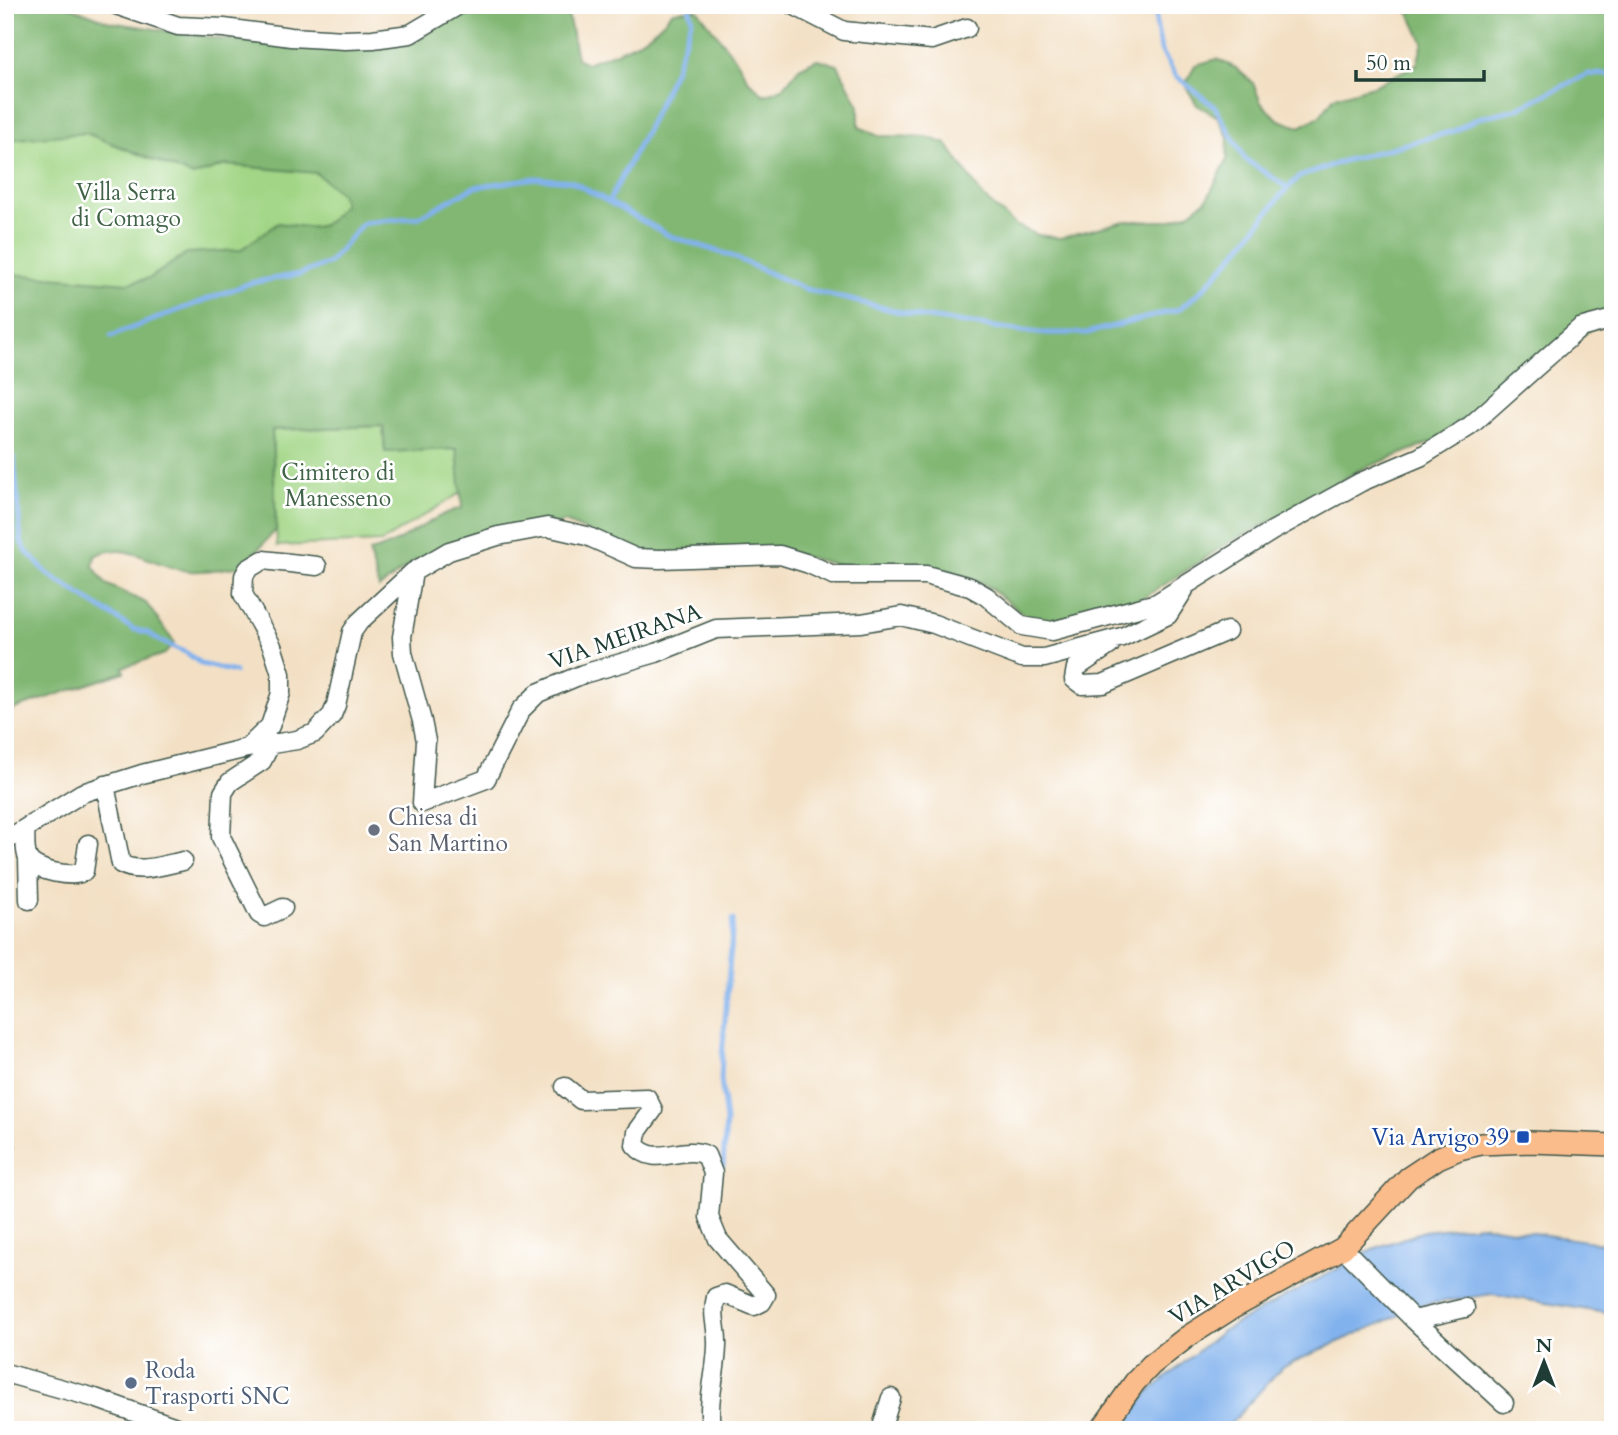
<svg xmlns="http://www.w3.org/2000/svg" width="1618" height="1435" viewBox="0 0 1618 1435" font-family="Cardo,serif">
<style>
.green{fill:#a2d686;stroke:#608a5d;stroke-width:2}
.forest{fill:#81b773;stroke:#507a54;stroke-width:2}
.water{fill:#82b2ed;stroke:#507890;stroke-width:2}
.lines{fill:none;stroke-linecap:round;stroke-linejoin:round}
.stream{stroke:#82b2ed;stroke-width:5}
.minor-casing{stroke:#3f554a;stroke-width:21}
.major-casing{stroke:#3f554a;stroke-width:24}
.minor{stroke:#fff;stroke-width:18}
.major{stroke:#fabc8b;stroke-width:21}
.worship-dot{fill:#6b7280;stroke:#fff;stroke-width:2.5}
.transit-dot{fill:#1a4fb4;stroke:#fff;stroke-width:2.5}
.service-dot{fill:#5c6f8a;stroke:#fff;stroke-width:2.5}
.labels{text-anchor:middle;stroke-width:5;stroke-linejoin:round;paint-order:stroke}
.park-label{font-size:23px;fill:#406348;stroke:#fff}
.street-label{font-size:23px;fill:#1f3d34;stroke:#fff}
.worship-label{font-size:23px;fill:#5b616d;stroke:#fff;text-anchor:start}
.transit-label{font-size:23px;fill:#164399;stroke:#fff;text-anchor:end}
.service-label{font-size:23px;fill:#4e5e75;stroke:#fff;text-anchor:start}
</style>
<rect width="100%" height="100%" fill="#fff"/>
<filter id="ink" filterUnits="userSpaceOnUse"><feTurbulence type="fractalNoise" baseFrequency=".0143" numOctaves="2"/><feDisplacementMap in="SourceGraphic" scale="14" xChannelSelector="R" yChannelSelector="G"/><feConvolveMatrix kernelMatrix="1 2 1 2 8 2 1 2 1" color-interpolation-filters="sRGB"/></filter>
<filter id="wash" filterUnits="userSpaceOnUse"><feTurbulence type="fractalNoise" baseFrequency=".00686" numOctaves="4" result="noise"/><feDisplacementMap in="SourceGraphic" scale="28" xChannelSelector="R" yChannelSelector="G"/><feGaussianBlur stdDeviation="1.57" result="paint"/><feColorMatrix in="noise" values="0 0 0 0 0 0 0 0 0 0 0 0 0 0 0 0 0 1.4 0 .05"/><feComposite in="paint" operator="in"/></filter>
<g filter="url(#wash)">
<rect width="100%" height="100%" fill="#f3e0c4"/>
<path class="green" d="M 5,5 L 381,200 L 5,419 Z
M 383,426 L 385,452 L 457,449 L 462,492 L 381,542 L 277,546 L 272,430 Z"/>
<path class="forest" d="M 5,5 L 65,5 L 110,22 L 221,39 L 334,48 L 414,42 L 473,5 L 566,5 L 577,58 L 586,63 C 625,49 646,44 673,11 L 697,9 L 738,62 L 748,80 L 764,95 L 783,88 L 799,68 L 817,59 L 838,65 L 859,106 L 859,127 L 878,136 L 927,137 L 947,144 L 984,198 L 1017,226 L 1038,235 L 1060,238 L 1125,221 L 1168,221 L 1189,213 L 1207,199 L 1227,160 L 1228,137 L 1218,117 L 1197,105 L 1185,85 L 1195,65 L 1217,59 L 1236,68 L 1253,83 L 1261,103 L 1279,120 L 1300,127 L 1320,116 L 1334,97 L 1376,85 L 1417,64 L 1423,42 L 1412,18 L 1402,5 L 1613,5 L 1613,314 L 1476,409 L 1435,441 L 1357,471 L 1294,510 L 1233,540 L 1139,601 L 1057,623 L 1034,622 L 983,583 L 952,572 L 908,565 L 850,568 L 798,555 L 656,561 L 565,522 L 416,560 L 379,588 L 369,552 C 403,545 428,516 462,508 L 457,449 L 385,452 L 383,426 L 272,430 L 276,530 L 243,566 C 225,568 206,573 189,571 C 157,569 127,539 95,556 L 93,566 L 106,584 L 146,603 L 174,642 L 165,654 L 123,667 L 124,672 L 5,712 L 5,278 L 9,274 L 128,283 L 150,278 L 187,253 L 240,250 L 278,223 C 315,227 320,236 344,204 L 341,194 L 316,173 L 226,165 L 193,176 L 86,133 L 5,140 Z"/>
<path class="water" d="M 1480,1225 L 1613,1245 L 1613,1314 L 1492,1294 L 1422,1305 L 1282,1367 L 1225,1430 L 1119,1430 L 1151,1390 L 1222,1331 L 1376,1248 L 1424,1231 Z"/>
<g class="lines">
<path class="stream" d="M 1157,5 L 1156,23 L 1161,50 L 1176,76 L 1215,107 L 1245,159 L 1288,188
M 609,201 L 649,125 L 675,69 L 692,19 L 689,5
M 111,336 L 250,283 L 300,274 L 329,263 L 363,223 L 419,217 L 474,187 L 535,178 L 571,181 L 670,236 L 729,255 L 805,289 L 921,317 L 1038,333 L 1087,333 L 1180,309 L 1203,289 L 1240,248 L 1282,194 L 1299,177 L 1343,161 L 1454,131 L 1478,118 L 1516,109 L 1588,74 L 1613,75
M 14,458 L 21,542 L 27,552 L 48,574 L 133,629 L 148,633 L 160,641 L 187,653 L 201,664 L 235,672
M 723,1165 L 726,1121 L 721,1079 L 722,1057 L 733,920"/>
</g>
</g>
<g filter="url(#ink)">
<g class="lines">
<g class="minor-casing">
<path id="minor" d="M 116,5 L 178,26 L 224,28 L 291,37 L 345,40 L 373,39 L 410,34 L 459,5
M 793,5 L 844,31 L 932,40 L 967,28
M 413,572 L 402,637 L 403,653 L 422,721 L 426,741 L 422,803 L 486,779 L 521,710 L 538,693 L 583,674 L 656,653 L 716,629 L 861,623 L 901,616 L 934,624 L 1022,658 L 1044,658 L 1122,637 L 1168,615 L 1184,590
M 1110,645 L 1076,668 L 1074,679 L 1082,685 L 1103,684 L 1227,631
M 270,745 L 262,761 L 230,782 L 223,793 L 221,837 L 259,914 L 264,917 L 283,908
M 247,748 L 270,726 L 281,693 L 281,674 L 272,646 L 243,594 L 244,576 L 248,569 L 263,560 L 317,566
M 105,785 L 121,864 C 139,874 164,865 183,861
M 25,830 C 26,837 24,851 28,858 C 33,871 75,879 84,871 L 88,844
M 5,841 L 82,793 L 142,774 L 247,748 L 297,740 L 315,733 L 332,715 L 336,705 L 352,632 L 359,622 L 413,572 L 449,551 L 498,536 L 547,527 L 587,536 L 636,558 L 660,559 L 780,555 L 809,564 L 833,575 L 926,575 L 970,587 L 986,596 L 1022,626 L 1052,631 L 1157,603 L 1272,531 L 1361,482 L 1420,457 L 1470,426 L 1580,328 L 1613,319
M 28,858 L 29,900
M 565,1087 L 581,1100 L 647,1098 L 653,1110 L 637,1132 L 635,1145 C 655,1169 681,1144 706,1155 L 713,1173 L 709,1217 L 718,1239 L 766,1295 L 762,1302 L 754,1306 L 725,1294 L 716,1297 C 711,1318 718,1327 717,1346 C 716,1377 707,1397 711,1430
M 5,1145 L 6,1146
M 1343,1248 L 1414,1320 L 1504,1403
M 1414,1320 L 1465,1308
M 5,1373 L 95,1398 L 184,1430
M 881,1430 L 891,1398"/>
</g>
<g class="major-casing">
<path id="major" d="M 1101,1430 L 1135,1382 L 1151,1365 L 1187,1337 L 1231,1309 L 1343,1248 L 1408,1178 L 1438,1158 L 1459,1149 L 1481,1144 L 1531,1142 L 1613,1145"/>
</g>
<use href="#minor" class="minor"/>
<use href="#major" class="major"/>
</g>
</g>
<circle class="worship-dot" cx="374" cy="830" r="7"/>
<rect class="transit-dot" x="1516" y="1130" width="14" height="14" rx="3.5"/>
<circle class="service-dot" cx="131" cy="1383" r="7"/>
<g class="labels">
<g class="park-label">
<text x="126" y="200">Villa Serra<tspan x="126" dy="26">di Comago</tspan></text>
<text x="338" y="480">Cimitero di<tspan x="338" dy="26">Manesseno</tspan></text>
</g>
<g class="street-label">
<text transform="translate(625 636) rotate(-19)" y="8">VIA MEIRANA</text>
<text transform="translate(1232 1282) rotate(-31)" y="8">VIA ARVIGO</text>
</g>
<g class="worship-label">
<text x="388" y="825">Chiesa di<tspan x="388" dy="26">San Martino</tspan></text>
</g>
<g class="transit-label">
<text x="1509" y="1145">Via Arvigo 39</text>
</g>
<g class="service-label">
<text x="145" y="1378">Roda<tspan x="145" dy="26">Trasporti SNC</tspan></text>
</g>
</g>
<rect width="1618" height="1435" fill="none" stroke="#fff" stroke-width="28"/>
<g transform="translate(1544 1362)" stroke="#ffffff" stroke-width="5" paint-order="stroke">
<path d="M0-5L12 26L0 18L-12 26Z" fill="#1f3d34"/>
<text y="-10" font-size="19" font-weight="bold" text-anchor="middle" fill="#1f3d34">N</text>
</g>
<path d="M1356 70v10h128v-10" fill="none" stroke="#1f3d34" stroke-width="3.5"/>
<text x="1366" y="70" font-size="21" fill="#1f3d34" stroke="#ffffff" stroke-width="5" paint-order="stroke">50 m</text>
</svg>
